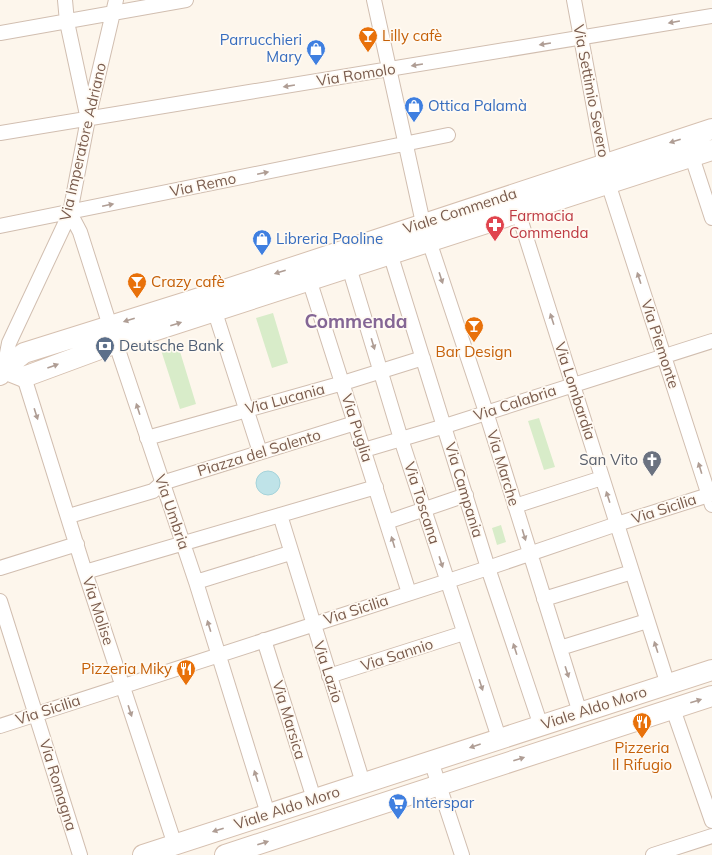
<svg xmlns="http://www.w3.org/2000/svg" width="712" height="855" viewBox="0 0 712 855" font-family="Mulish,sans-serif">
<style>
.green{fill:#d8ecc9}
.water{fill:#bfe3e8;stroke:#a5d3da}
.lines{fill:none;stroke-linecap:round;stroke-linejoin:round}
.street-casing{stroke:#d1beb0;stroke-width:16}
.secondary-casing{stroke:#d6c0b0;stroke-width:22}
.street{stroke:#fff;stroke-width:14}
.secondary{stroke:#fff;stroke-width:20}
.oneway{fill:#af9d94}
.labels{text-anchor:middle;stroke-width:3.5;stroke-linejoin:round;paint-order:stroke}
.food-label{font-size:15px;fill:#c56008;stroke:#fffaf3;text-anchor:start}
.shop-label{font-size:15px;fill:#366cbe;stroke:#fffaf3;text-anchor:start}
.street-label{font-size:15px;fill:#7a5c4d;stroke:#fffaf3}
.health-label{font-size:15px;fill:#be3a42;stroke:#fffaf3;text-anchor:start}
.service-label{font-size:15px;fill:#4e5e75;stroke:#fffaf3;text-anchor:start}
.worship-label{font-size:15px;fill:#5b616d;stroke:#fffaf3;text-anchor:end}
.district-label{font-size:19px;font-weight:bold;fill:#846695;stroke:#fffaf3}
</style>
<rect width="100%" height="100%" fill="#fdf6ec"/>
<path class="green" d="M 273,313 L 288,363 L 272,368 L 256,318 Z
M 178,345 L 196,404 L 180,409 L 161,350 Z
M 539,418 L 555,467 L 544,470 L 528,421 Z
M 501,525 L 506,542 L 497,545 L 492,528 Z"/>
<path class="water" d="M256 483a12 12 0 1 1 24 0a12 12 0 1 1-24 0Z"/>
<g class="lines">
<g class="street-casing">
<path id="street" d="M 65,0 L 67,22 L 87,115
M 374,0 L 423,223 L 486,412 L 580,713
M 574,0 L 608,183 L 712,505
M 0,33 L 186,0
M 0,133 L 712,16
M 692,157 L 712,218
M 518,212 L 668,685
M 70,213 L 80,232 L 110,326 L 196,582 L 268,814
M 0,226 L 448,135
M 390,253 L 488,568 L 541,726
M 349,267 L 401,439 L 499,738
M 307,273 L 409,593
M 212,303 L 260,452
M 4,369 L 9,343 L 70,213 L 88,119 L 116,0
M 24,377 L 85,572 L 175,845
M 147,438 L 343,383 L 423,358
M 364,450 L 445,426 L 712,341
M 515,506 L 602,478
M 280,515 L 363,783
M 69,516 L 153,491 L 162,483 L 355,423
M 387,522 L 466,495
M 0,568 L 77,544
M 85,572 L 376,487
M 196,582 L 290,553
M 544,599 L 632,572
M 0,601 L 80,855
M 264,640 L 314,799
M 560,648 L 647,621
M 329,676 L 464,633
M 673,709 L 712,821
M 0,726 L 488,568 L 617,524 L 712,494
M 431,761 L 462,855
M 653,855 L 712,836"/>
</g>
<g class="secondary-casing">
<path id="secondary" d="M 4,369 L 24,377 L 116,343 L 712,150
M 0,375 L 4,369 L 24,353 L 209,295 L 712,129
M 143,855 L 712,670
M 225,855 L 712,696"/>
</g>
<use href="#street" class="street"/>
<use href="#secondary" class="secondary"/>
</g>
<defs><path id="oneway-solid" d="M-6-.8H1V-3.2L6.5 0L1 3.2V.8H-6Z"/></defs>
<g class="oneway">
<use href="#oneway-solid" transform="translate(674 22) rotate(170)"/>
<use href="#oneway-solid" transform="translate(545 44) rotate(171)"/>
<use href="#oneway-solid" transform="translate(417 65) rotate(171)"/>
<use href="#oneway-solid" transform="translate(289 86) rotate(171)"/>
<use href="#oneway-solid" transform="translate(675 141) rotate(162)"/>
<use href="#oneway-solid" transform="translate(263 173) rotate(-12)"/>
<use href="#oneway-solid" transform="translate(108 205) rotate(-12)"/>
<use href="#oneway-solid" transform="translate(280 272) rotate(162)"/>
<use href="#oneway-solid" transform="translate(441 278) rotate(72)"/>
<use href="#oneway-solid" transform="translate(639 278) rotate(-108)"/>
<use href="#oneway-solid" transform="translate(552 319) rotate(-108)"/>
<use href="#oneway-solid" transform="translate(129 320) rotate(163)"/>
<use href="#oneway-solid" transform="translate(176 324) rotate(-18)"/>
<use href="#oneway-solid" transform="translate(373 344) rotate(73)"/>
<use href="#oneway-solid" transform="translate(53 366) rotate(-20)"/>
<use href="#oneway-solid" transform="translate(138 409) rotate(-108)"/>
<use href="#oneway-solid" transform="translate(36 414) rotate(72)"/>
<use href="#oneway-solid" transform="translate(700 468) rotate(-107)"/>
<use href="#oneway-solid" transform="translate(608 497) rotate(-108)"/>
<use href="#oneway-solid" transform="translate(524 535) rotate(73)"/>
<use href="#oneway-solid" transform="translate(393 542) rotate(-107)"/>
<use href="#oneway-solid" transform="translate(441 562) rotate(72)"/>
<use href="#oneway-solid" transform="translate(209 626) rotate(-107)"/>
<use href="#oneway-solid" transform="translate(656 647) rotate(-108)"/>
<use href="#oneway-solid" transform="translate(515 649) rotate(-108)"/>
<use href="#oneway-solid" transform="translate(567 672) rotate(72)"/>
<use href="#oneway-solid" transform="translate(481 685) rotate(72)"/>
<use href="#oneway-solid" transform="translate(696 701) rotate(-18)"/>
<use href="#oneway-solid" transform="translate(130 711) rotate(72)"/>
<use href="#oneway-solid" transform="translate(475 746) rotate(161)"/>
<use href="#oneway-solid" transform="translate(519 759) rotate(-18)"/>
<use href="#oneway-solid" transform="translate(256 776) rotate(-108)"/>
<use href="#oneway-solid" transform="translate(218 830) rotate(162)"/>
<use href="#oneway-solid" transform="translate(263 843) rotate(-18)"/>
</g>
<defs>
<g id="bar-pin" transform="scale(1)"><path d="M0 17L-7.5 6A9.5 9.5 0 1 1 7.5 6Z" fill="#e8710a" stroke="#fffaf3"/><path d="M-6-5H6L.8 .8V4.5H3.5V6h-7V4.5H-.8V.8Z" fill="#fff"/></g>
<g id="shop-pin" transform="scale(1)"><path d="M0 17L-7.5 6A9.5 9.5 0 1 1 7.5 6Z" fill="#3f7fe0" stroke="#fffaf3"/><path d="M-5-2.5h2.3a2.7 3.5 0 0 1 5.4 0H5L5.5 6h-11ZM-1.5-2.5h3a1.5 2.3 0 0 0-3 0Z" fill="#fff"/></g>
<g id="pharmacy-pin" transform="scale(1)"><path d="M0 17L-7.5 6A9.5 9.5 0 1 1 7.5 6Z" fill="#e0444e" stroke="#fffaf3"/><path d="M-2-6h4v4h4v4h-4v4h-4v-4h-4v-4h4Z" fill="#fff"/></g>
<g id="bank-pin" transform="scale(1)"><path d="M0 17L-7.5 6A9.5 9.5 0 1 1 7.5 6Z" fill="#5c6f8a" stroke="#fffaf3"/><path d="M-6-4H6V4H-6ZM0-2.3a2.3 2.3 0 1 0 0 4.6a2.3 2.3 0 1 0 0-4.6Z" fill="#fff"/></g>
<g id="church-pin" transform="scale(1)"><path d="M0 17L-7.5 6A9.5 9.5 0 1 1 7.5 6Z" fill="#6b7280" stroke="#fffaf3"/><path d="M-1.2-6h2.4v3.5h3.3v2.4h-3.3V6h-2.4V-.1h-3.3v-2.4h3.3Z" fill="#fff"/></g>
<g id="restaurant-pin" transform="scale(1)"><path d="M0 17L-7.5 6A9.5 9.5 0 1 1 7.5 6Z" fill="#e8710a" stroke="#fffaf3"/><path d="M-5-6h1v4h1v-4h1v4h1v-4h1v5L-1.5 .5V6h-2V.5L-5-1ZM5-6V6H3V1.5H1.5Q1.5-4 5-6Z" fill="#fff"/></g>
<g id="supermarket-pin" transform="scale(1)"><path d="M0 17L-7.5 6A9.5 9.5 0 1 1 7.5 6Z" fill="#3f7fe0" stroke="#fffaf3"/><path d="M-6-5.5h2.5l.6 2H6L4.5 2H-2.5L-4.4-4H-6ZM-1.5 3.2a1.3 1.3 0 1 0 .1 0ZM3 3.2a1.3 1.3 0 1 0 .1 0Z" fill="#fff"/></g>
</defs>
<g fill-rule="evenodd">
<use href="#bar-pin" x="368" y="36"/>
<use href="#shop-pin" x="316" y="49"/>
<use href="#shop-pin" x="414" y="106"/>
<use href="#pharmacy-pin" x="495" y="225"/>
<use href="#shop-pin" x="262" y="239"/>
<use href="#bar-pin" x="137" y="282"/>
<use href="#bar-pin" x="474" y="326"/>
<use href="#bank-pin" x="105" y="346"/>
<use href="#church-pin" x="652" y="460"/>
<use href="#restaurant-pin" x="186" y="669"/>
<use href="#restaurant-pin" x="642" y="722"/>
<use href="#supermarket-pin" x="398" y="803"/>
</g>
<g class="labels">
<g class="food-label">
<text x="382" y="41">Lilly cafè</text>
<text x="151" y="287">Crazy cafè</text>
<text x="474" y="357" text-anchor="middle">Bar Design</text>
<text x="172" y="674" text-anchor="end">Pizzeria Miky</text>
<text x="642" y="753" text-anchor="middle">Pizzeria<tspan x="642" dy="17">Il Rifugio</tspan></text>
</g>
<g class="shop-label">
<text x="302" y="45" text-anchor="end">Parrucchieri<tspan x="302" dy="17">Mary</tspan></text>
<text x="428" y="111">Ottica Palamà</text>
<text x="276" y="244">Libreria Paoline</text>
<text x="412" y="808">Interspar</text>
</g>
<g class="street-label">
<text transform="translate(356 75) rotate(-9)" y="5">Via Romolo</text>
<text transform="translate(591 91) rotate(79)" y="5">Via Settimio Severo</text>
<text transform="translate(83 142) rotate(-77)" y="5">Via Imperatore Adriano</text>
<text transform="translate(203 185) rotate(-12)" y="5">Via Remo</text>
<text transform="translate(460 211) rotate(-18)" y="5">Viale Commenda</text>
<text transform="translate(660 344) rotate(72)" y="5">Via Piemonte</text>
<text transform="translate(575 391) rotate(72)" y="5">Via Lombardia</text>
<text transform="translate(285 399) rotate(-15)" y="5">Via Lucania</text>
<text transform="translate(515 403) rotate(-18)" y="5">Via Calabria</text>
<text transform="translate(357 428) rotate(72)" y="5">Via Puglia</text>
<text transform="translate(259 453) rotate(-17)" y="5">Piazza del Salento</text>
<text transform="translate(503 468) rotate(73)" y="5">Via Marche</text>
<text transform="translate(464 490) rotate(73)" y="5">Via Campania</text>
<text transform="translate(422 503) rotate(72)" y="5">Via Toscana</text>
<text transform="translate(664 509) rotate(-18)" y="5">Via Sicilia</text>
<text transform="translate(172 512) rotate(71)" y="5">Via Umbria</text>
<text transform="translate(356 610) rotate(-18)" y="5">Via Sicilia</text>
<text transform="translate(98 611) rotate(72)" y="5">Via Molise</text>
<text transform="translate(397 655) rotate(-18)" y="5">Via Sannio</text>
<text transform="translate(328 672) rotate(72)" y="5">Via Lazio</text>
<text transform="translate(594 708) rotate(-18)" y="5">Viale Aldo Moro</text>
<text transform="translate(48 710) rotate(-18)" y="5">Via Sicilia</text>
<text transform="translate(289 720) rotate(73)" y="5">Via Marsica</text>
<text transform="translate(58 785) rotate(73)" y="5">Via Romagna</text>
<text transform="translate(287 808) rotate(-18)" y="5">Viale Aldo Moro</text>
</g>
<g class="health-label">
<text x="509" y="221">Farmacia<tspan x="509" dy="17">Commenda</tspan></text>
</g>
<g class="service-label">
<text x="119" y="351">Deutsche Bank</text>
</g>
<g class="worship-label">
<text x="638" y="465">San Vito</text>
</g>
<g class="district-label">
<text x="356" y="328">Commenda</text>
</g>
</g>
</svg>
